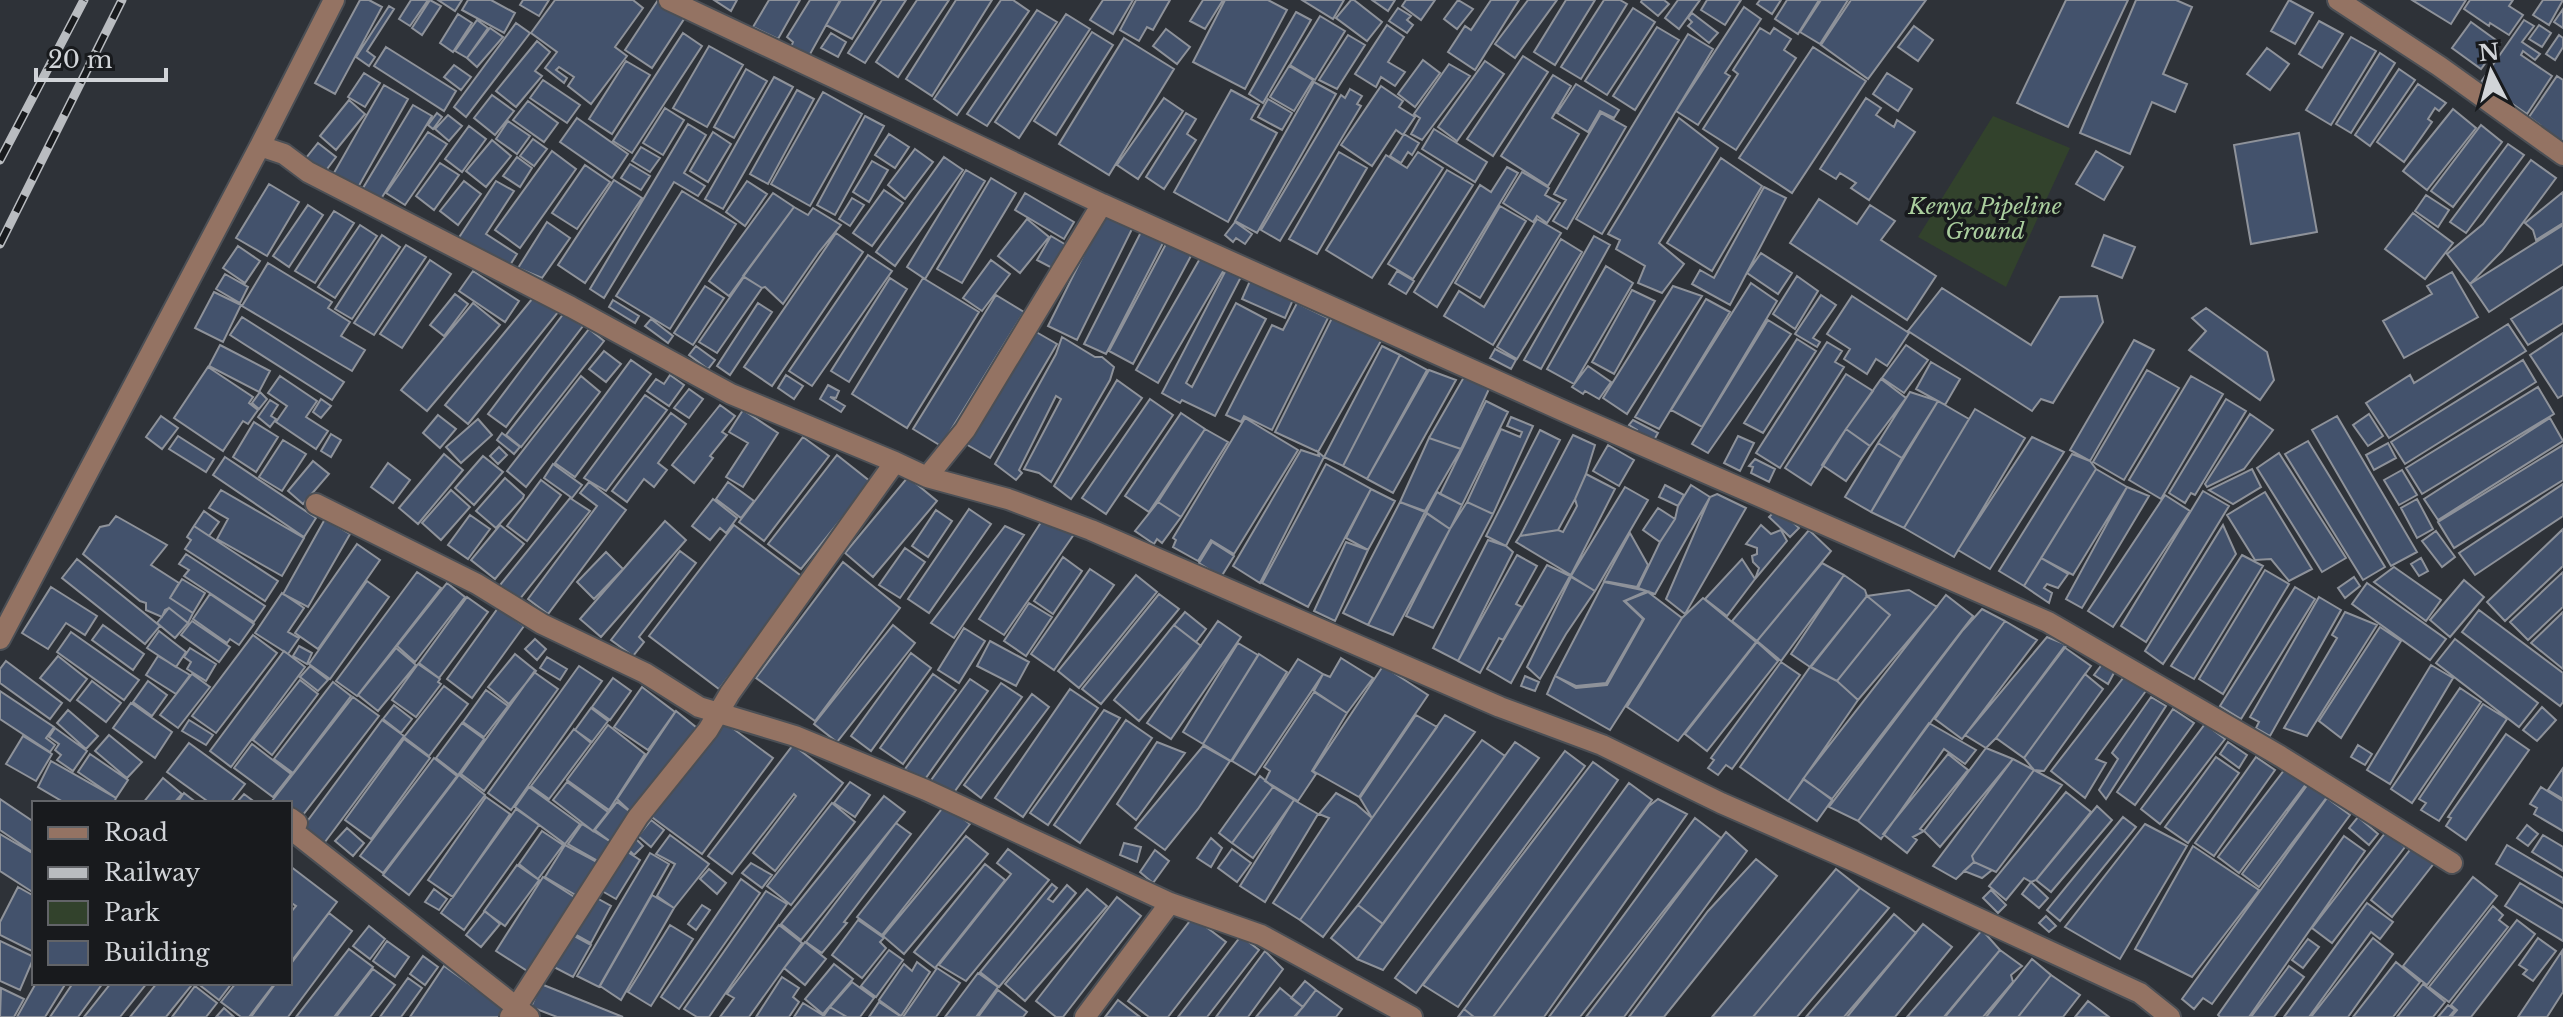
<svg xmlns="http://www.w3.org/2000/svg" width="2563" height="1017" viewBox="0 0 2563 1017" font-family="'Libre Baskerville',serif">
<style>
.green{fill:#32422c}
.building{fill:#43526c;stroke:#8e929a;stroke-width:2}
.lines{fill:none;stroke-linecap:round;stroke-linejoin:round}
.minor-casing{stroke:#4b4f55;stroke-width:24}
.minor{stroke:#947363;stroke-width:20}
.rail-casing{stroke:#b9bcc0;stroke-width:9}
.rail{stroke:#181a1d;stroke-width:6;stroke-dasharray:18;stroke-linecap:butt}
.labels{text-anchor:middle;stroke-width:7;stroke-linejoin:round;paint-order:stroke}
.park-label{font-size:22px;font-style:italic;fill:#aace9e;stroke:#181a1d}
</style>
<rect width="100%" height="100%" fill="#2e3238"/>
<path class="green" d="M 1993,116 L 2070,148 L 2006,287 L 1918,237 Z"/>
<path class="building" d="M 360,0 L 369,0 L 382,7 L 335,94 L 315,83 Z
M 411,0 L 428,0 L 410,26 L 399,19 Z
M 430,0 L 441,6 L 422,35 L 412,28 Z
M 438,0 L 462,0 L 455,11 Z
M 468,0 L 491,0 L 515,13 L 504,33 L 462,10 Z
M 523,0 L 549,0 L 539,16 L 520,5 Z
M 555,0 L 633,0 L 643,8 L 615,47 L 627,56 L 591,104 L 568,86 L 574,77 L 559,67 L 556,70 L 567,78 L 564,83 L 545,68 L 557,52 L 531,33 Z
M 658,0 L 686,16 L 652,68 L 625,50 Z
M 714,0 L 737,0 L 731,11 Z
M 769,0 L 800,0 L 778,39 L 753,27 Z
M 810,0 L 840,0 L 809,56 L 791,47 L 793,42 L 787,37 Z
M 841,0 L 876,0 L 852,39 L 826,25 Z
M 882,0 L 906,0 L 865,63 L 848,53 Z
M 917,0 L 949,0 L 898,77 L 876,62 Z
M 956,0 L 992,0 L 932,96 L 906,79 Z
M 1001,0 L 1013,0 L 1029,11 L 957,115 L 934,99 Z
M 1103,0 L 1133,0 L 1113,34 L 1090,20 Z
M 1136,0 L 1170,0 L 1153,30 L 1147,27 L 1139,41 L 1120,30 Z
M 1203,0 L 1223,0 L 1205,29 L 1190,21 Z
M 1225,0 L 1268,0 L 1287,10 L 1245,89 L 1193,62 Z
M 1302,0 L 1344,0 L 1333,19 Z
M 1351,0 L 1354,0 L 1382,22 L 1367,41 L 1336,18 Z
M 1372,0 L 1395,0 L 1388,11 Z
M 1406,0 L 1435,0 L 1421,20 L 1402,6 Z
M 1458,0 L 1473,9 L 1457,29 L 1444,19 Z
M 1491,0 L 1519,0 L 1475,70 L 1448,52 L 1465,26 L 1471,30 Z
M 1528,0 L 1557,0 L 1515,58 L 1495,44 Z
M 1566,0 L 1595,0 L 1555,65 L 1534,52 Z
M 1604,0 L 1620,0 L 1627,4 L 1581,79 L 1561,67 Z
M 1642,0 L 1664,0 L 1669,4 L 1658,16 L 1641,2 Z
M 1678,0 L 1700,0 L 1679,29 L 1665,18 Z
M 1707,0 L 1741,0 L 1725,25 L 1701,10 Z
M 1760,0 L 1781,0 L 1772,14 L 1757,4 Z
M 1787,0 L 1819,0 L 1798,34 L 1775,19 Z
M 1821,0 L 1848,0 L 1820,44 L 1800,32 Z
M 1851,0 L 1926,0 L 1868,79 L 1821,45 Z
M 2066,0 L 2128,0 L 2068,127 L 2017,103 Z
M 2136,0 L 2176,0 L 2192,7 L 2163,74 L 2187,84 L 2175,112 L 2152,102 L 2130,154 L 2080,133 Z
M 2289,0 L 2313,13 L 2295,44 L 2271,31 Z
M 2412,0 L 2466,0 L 2451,24 Z
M 2470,0 L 2513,0 L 2509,6 L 2523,15 L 2509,35 L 2490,23 L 2489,26 L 2464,9 Z
M 2543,0 L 2563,0 L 2549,25 L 2533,15 Z
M 389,6 L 394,9 L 367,51 L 375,57 L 369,66 L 356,57 Z
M 1744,7 L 1761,19 L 1725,73 L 1730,76 L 1698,125 L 1676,111 Z
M 1398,8 L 1411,16 L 1407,20 L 1413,25 L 1407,33 L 1389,21 Z
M 1633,8 L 1655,22 L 1607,95 L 1585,81 Z
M 2563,9 L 2563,28 L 2554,22 Z
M 1037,10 L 1057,22 L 987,126 L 967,114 Z
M 1296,12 L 1311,20 L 1263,103 L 1249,94 Z
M 1692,13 L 1718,33 L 1709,43 L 1688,26 L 1692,22 L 1688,18 Z
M 458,14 L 472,23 L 453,52 L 440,43 Z
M 1066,14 L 1090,29 L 1019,138 L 995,122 Z
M 1320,16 L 1345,31 L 1315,80 L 1290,65 Z
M 477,20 L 488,28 L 467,58 L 455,51 Z
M 2524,20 L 2534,26 L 2522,42 L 2540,54 L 2535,60 L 2523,51 L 2521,55 L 2552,76 L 2527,114 L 2481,82 Z
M 2319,21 L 2343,34 L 2322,68 L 2299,54 Z
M 2471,22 L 2500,43 L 2481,69 L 2452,48 Z
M 516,23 L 530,33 L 466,117 L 454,107 Z
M 1387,25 L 1404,37 L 1388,62 L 1405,72 L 1395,86 L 1381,77 L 1376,87 L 1355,74 Z
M 2539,25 L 2551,33 L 2542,47 L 2529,39 Z
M 1914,26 L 1933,40 L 1918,61 L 1898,47 Z
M 1657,27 L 1679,40 L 1635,110 L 1613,96 Z
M 490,28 L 503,37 L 477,67 L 467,58 Z
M 1760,28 L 1770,34 L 1774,28 L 1791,39 L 1784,50 L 1796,58 L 1736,150 L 1703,129 L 1738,74 L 1733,70 Z
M 1166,29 L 1190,47 L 1177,64 L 1153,46 Z
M 1092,32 L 1113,45 L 1056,135 L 1034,121 Z
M 683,33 L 702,46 L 632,153 L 613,141 Z
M 831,33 L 846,42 L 838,57 L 821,48 Z
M 1688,34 L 1713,49 L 1602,234 L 1576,219 Z
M 1348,35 L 1365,45 L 1337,89 L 1319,80 Z
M 2559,35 L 2563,38 L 2563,47 L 2555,60 L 2546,54 Z
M 2351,37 L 2376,51 L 2331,125 L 2306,110 Z
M 1124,38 L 1174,69 L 1109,175 L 1059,144 Z
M 537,41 L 550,52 L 535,71 L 542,76 L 516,107 L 496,91 Z
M 709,46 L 743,65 L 707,127 L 673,108 Z
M 386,47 L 456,91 L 444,111 L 374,66 Z
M 1813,47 L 1866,81 L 1792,193 L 1739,158 Z
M 2267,48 L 2289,64 L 2270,90 L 2247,74 Z
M 2380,53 L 2395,63 L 2351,133 L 2336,124 Z
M 1523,56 L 1548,72 L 1493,156 L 1467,139 Z
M 1423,60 L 1440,73 L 1415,107 L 1398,94 Z
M 626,61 L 650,75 L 612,134 L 589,119 Z
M 1485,61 L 1504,74 L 1457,141 L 1438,127 Z
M 1449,64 L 1470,76 L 1422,140 L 1411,134 L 1420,118 L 1414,114 Z
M 454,65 L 471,77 L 461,90 L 444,77 Z
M 1289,66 L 1313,80 L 1294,111 L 1270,97 Z
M 746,69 L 767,81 L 734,138 L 714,127 Z
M 2399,69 L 2415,80 L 2370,146 L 2355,135 Z
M 364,73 L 380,83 L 365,107 L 348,97 Z
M 1887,73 L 1912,89 L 1898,111 L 1873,94 Z
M 1553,75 L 1571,86 L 1552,118 L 1579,134 L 1548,186 L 1501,156 Z
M 2557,76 L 2563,80 L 2563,147 L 2537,129 L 2540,125 L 2529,117 Z
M 774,77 L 793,87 L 723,209 L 705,199 Z
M 543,80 L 580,105 L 567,123 L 530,98 Z
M 1314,82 L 1336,94 L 1257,233 L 1235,221 Z
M 1576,84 L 1619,110 L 1614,118 L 1600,111 L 1588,132 L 1557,113 Z
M 2418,84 L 2446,103 L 2439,111 L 2435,108 L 2428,119 L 2432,122 L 2404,162 L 2377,142 Z
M 384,85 L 408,99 L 356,191 L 331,178 Z
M 1381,86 L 1403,101 L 1399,107 L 1415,117 L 1403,135 L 1396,130 L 1372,166 L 1341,145 Z
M 1350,89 L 1362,96 L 1357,104 L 1361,106 L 1280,241 L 1261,230 L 1341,95 L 1345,98 Z
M 797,90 L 814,99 L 768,184 L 750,174 Z
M 1231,90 L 1259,105 L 1251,119 L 1277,133 L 1228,222 L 1174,192 Z
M 823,92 L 862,114 L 810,206 L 771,184 Z
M 492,95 L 514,111 L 495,135 L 474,118 Z
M 1164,98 L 1183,111 L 1138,179 L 1117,165 Z
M 1866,98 L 1881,108 L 1876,115 L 1894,127 L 1897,120 L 1915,132 L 1869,200 L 1851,188 L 1856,183 L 1840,173 L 1836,179 L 1820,169 Z
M 1268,99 L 1292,113 L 1282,130 L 1258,117 Z
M 349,100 L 365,114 L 336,150 L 320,136 Z
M 528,101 L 558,123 L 544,142 L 513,120 Z
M 413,105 L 432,116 L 381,199 L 363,188 Z
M 665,108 L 684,120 L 663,155 L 643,143 Z
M 2453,109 L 2476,128 L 2427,190 L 2403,171 Z
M 437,113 L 442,117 L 433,129 L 428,125 Z
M 1186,113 L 1196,119 L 1187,134 L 1196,140 L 1164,189 L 1146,177 Z
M 1601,113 L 1626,127 L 1567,229 L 1553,221 L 1566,200 L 1554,194 Z
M 448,115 L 462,126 L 449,141 L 435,129 Z
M 865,116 L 884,126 L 835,215 L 817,205 Z
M 577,118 L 628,154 L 612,178 L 560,142 Z
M 1679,118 L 1718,148 L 1659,243 L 1684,264 L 1662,293 L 1638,283 L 1645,266 L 1616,249 L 1620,240 L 1608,234 Z
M 508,121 L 530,136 L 517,154 L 496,139 Z
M 688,124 L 706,135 L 684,173 L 705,186 L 698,196 L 674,182 L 604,298 L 590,289 Z
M 2481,125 L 2502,142 L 2453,207 L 2431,191 Z
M 469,126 L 486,139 L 462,172 L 445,159 Z
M 1434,129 L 1487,162 L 1475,182 L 1422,149 Z
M 428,132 L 447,144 L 405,205 L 386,193 Z
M 713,132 L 731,144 L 708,182 L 690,171 Z
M 2299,133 L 2317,232 L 2251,244 L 2234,145 Z
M 889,134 L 909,147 L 895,168 L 875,155 Z
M 1404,134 L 1419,143 L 1412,155 L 1408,152 L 1401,163 L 1390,156 Z
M 533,139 L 547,149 L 534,166 L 520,156 Z
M 492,140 L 511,156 L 486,187 L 466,171 Z
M 318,143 L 336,157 L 321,177 L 302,163 Z
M 2508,144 L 2524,155 L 2466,233 L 2450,222 Z
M 641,147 L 660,158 L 650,172 L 632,161 Z
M 915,149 L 933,162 L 905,199 L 888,185 Z
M 552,151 L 576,169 L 520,248 L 495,230 Z
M 2096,151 L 2123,167 L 2104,200 L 2076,184 Z
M 1339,152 L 1367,168 L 1317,254 L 1289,239 Z
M 1418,152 L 1443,168 L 1372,278 L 1326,250 L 1386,155 L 1407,168 Z
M 517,157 L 532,168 L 520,187 L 503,176 Z
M 944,157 L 963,170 L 895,266 L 876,252 Z
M 1721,158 L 1762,186 L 1712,271 L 1667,243 Z
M 2531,160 L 2556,178 L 2502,251 L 2470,284 L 2447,254 L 2483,224 Z
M 872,161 L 888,170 L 869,202 L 853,192 Z
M 440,163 L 459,175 L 434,210 L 416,196 Z
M 630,164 L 650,176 L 641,190 L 621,178 Z
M 585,165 L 610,182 L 577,229 L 552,213 Z
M 1507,167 L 1518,173 L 1437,307 L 1414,292 L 1480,185 L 1491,192 Z
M 966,170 L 985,181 L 925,279 L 907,267 Z
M 1447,170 L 1473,185 L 1413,279 L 1388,264 Z
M 1522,172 L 1549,188 L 1545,195 L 1560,203 L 1547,223 L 1537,216 L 1533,222 L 1503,203 Z
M 991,178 L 1016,193 L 962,283 L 937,269 Z
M 614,180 L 642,198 L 585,283 L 558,265 Z
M 464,181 L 481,194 L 458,225 L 440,211 Z
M 496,181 L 514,191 L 486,234 L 517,254 L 507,270 L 458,239 Z
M 747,181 L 767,194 L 745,226 L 726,212 Z
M 269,184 L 299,202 L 267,256 L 236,238 Z
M 1764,187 L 1786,198 L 1730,305 L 1692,284 L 1700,270 L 1714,278 Z
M 884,190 L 903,203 L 872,246 L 853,233 Z
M 682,191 L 736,224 L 670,329 L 616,296 Z
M 2563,192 L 2563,223 L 2536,240 L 2533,230 L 2525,223 Z
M 773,193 L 794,207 L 729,296 L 709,281 Z
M 1025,193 L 1074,222 L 1064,239 L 1015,210 Z
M 2426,195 L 2449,210 L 2438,227 L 2415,211 Z
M 852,198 L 864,205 L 850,226 L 839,219 Z
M 1819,199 L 1857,224 L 1870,205 L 1895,221 L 1881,240 L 1936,276 L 1907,320 L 1790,243 Z
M 308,205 L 323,215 L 289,267 L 273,256 Z
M 1500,206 L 1526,221 L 1480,298 L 1455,283 Z
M 794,207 L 808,215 L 813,208 L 841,225 L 819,252 L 783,304 L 765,287 L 762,288 L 743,276 Z
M 334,211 L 354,223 L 315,283 L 295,271 Z
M 1105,212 L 1134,225 L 1077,340 L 1048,326 Z
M 2413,213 L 2453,243 L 2425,279 L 2385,249 Z
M 1027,219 L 1049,237 L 1020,273 L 998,256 Z
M 1537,219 L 1561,233 L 1493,345 L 1444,316 L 1459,291 L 1484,307 Z
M 547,222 L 570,238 L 542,278 L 518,268 Z
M 1235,222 L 1252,234 L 1245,244 L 1236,238 L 1233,242 L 1225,235 Z
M 360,225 L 377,236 L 335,298 L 318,287 Z
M 2563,225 L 2563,264 L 2489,312 L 2470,284 Z
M 1141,232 L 1163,243 L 1106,354 L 1084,344 Z
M 836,233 L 863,252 L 772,386 L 744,367 Z
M 382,235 L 400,247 L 352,319 L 335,309 Z
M 2104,235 L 2135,247 L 2122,278 L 2092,266 Z
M 1051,236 L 1068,246 L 1054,269 L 1037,260 Z
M 1594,236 L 1610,245 L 1541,369 L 1524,360 Z
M 1561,239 L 1582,252 L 1517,359 L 1497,347 Z
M 1167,242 L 1192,254 L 1133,364 L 1109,351 Z
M 406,245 L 426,257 L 374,335 L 354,323 Z
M 238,246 L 260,261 L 245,283 L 223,268 Z
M 1761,253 L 1792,273 L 1778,294 L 1747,273 Z
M 868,255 L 892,271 L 812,386 L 789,371 Z
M 1202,255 L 1225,268 L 1158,383 L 1136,370 Z
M 430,260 L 451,274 L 402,348 L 380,334 Z
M 991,260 L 1010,274 L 982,311 L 963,298 Z
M 268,263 L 332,302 L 328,308 L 350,322 L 341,336 L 365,350 L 352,371 L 242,306 Z
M 1606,266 L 1633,283 L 1574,384 L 1547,369 Z
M 1227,268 L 1242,275 L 1186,383 L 1192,387 L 1236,303 L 1266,319 L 1215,416 L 1182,400 L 1180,403 L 1162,393 Z
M 473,271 L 519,301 L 505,322 L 459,291 Z
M 1397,271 L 1414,281 L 1406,294 L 1389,284 Z
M 2452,272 L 2478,317 L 2404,358 L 2383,321 L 2432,294 L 2427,286 Z
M 225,274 L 248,287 L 240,303 L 216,289 Z
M 1253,274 L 1296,293 L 1285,318 L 1242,299 Z
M 1797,276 L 1818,291 L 1795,329 L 1773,314 Z
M 744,277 L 762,288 L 717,353 L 699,342 Z
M 890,278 L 907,289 L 849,382 L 831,371 Z
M 923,278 L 979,312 L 907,428 L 852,394 Z
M 1751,283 L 1777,301 L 1702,427 L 1671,410 Z
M 705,286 L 724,298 L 693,345 L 674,333 Z
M 1673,286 L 1702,296 L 1627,414 L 1603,398 Z
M 2563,287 L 2563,323 L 2528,345 L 2511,319 Z
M 1942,288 L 2031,345 L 2060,297 L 2097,296 L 2103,322 L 2053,403 L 2041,399 L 2032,411 L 1908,331 Z
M 1632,290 L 1655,301 L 1614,374 L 1592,362 Z
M 214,292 L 241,305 L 223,342 L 195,328 Z
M 537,293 L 559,311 L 468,424 L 445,405 Z
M 455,294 L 468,304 L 444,336 L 430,325 Z
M 996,295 L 1024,312 L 941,446 L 913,429 Z
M 1821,295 L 1836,305 L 1813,338 L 1820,342 L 1817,347 L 1795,334 Z
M 1852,296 L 1909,333 L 1887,366 L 1876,359 L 1867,374 L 1844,359 L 1850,349 L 1827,334 Z
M 1706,299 L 1730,312 L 1659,429 L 1635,417 Z
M 613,300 L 639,316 L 635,323 L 609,307 Z
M 473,303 L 500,325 L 427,411 L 401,390 Z
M 758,303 L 772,312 L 730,375 L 717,366 Z
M 1297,303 L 1328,318 L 1272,430 L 1244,416 L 1241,422 L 1226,415 L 1272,325 L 1283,330 Z
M 2206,308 L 2267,352 L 2274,380 L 2260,400 L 2189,350 L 2206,331 L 2192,318 Z
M 564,313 L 583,326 L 506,427 L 488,414 Z
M 242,317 L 344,382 L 332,400 L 230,335 Z
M 1332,318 L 1382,339 L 1318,452 L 1275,432 Z
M 651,319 L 673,336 L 668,343 L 645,326 Z
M 1768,320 L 1791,334 L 1708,453 L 1692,444 Z
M 2508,324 L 2526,351 L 2389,438 L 2366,403 L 2410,375 L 2414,383 Z
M 589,329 L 604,341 L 521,447 L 506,435 Z
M 1031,329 L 1057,344 L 990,458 L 964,443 Z
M 2563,333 L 2563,395 L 2558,398 L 2530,355 Z
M 1062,337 L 1095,357 L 1102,357 L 1114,367 L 1110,380 L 1051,482 L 1039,473 L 1024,469 L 1061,399 L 1056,396 L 1019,470 L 1022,473 L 1016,480 L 995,464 L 1056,354 Z
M 1797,339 L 1816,351 L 1763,433 L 1744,423 Z
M 2134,340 L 2154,350 L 2090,461 L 2070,450 Z
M 1827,342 L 1842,351 L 1835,362 L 1844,367 L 1780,468 L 1756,453 Z
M 220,345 L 270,371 L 259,392 L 209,366 Z
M 1906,345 L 1928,360 L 1904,393 L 1882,378 Z
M 696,346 L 715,360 L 708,369 L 689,355 Z
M 1382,346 L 1400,355 L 1343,466 L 1324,457 Z
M 1495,349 L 1516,360 L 1511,369 L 1490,358 Z
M 604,351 L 621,364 L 606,382 L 589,369 Z
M 1400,355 L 1427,370 L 1367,479 L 1343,466 Z
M 631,360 L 651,374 L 575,477 L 555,463 Z
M 2523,360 L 2536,382 L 2405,464 L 2391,442 Z
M 1931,362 L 1960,379 L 1945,405 L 1916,389 Z
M 1588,366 L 1611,382 L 1599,399 L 1585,391 L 1583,394 L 1572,387 Z
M 208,367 L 253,397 L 249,403 L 258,410 L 248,424 L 243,421 L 223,451 L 174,418 Z
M 1429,370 L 1456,380 L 1393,493 L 1367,479 Z
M 2147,370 L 2179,388 L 2124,480 L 2093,462 Z
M 1846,374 L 1873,391 L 1846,429 L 1811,485 L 1785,468 Z
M 670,375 L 684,385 L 669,406 L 647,391 L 656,379 L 664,384 Z
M 786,375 L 803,386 L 794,399 L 778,388 Z
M 280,376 L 317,401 L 306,417 L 328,431 L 316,449 L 276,422 L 287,406 L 268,393 Z
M 581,376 L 600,392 L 526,487 L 507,471 Z
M 2191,376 L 2223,394 L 2161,499 L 2129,480 Z
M 1464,377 L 1489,389 L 1461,449 L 1429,438 Z
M 1881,379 L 1906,398 L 1870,446 L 1846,429 Z
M 1117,380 L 1142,398 L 1071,499 L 1054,486 Z
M 828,385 L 839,391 L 836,398 L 830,397 L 845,406 L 841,412 L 820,399 Z
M 2538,387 L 2554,414 L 2422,494 L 2406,468 Z
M 689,389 L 703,399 L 689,418 L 674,408 Z
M 260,392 L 267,399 L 259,409 L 252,403 Z
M 1910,392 L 1938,401 L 1902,458 L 1878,443 Z
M 645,395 L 667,410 L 606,491 L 584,478 Z
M 321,399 L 331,406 L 321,418 L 313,412 Z
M 1150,399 L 1173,415 L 1106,514 L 1082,498 Z
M 2226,399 L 2246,411 L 2195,495 L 2191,493 L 2185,503 L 2169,493 Z
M 270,400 L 278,405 L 271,416 L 276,419 L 270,427 L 258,417 Z
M 1486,401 L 1508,412 L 1462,505 L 1440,494 Z
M 1938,401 L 1969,419 L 1904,528 L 1871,512 Z
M 720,405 L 735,416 L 722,432 L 727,435 L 710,456 L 713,458 L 694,483 L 672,465 Z
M 1975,409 L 2025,438 L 1954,557 L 1904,528 Z
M 743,410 L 778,433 L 743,487 L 726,477 L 748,443 L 729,432 Z
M 671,413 L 686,424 L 658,463 L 667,470 L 654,487 L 644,479 L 627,502 L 612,491 Z
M 1181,413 L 1205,429 L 1149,512 L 1125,496 Z
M 2250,414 L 2273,430 L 2244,469 L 2207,487 L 2205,484 Z
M 2369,414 L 2383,436 L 2368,446 L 2353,425 Z
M 438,415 L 456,429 L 440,448 L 423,433 Z
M 161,416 L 178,428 L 162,449 L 146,437 Z
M 2337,416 L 2417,552 L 2391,566 L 2312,430 Z
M 1511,417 L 1533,426 L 1493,514 L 1467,502 L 1501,429 L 1520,437 L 1522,432 L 1507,426 Z
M 1245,418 L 1298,450 L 1234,554 L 1211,540 L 1198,561 L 1173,547 L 1176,540 L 1173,538 Z
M 2550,418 L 2563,441 L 2438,520 L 2424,499 Z
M 478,419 L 492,435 L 461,463 L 446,447 Z
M 1633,420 L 1658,433 L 1653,442 L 1635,435 L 1637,430 L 1629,425 Z
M 254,422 L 278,437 L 256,472 L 233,457 Z
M 1205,429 L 1228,442 L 1181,517 L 1158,502 Z
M 1846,429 L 1870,446 L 1846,481 L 1822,465 Z
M 1540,430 L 1560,440 L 1506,546 L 1486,536 Z
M 502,433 L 520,447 L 514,454 L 497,440 Z
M 331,434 L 341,440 L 331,457 L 321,451 Z
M 1573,435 L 1595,445 L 1586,474 L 1575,499 L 1558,530 L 1520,536 Z
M 178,436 L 214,459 L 206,472 L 169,449 Z
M 1738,436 L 1754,443 L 1740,471 L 1724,463 Z
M 803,437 L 829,456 L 764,541 L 739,522 Z
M 2032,437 L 2064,452 L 1990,569 L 1958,550 Z
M 1429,438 L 1461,449 L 1425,511 L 1400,502 Z
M 283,440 L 306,454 L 282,491 L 259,477 Z
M 2308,441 L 2385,567 L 2363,580 L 2285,454 Z
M 1878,443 L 1902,458 L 1871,512 L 1845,497 Z
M 2388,443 L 2396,458 L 2374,470 L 2366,455 Z
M 1608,445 L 1634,460 L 1619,486 L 1593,471 Z
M 2563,445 L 2563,480 L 2454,548 L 2438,522 Z
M 499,447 L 507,455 L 498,464 L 490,456 Z
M 1301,450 L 1319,456 L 1318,452 L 1324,457 L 1260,583 L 1233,566 Z
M 2279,453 L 2346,558 L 2322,572 L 2257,468 Z
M 444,454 L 463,470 L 418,524 L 399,508 Z
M 2072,454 L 2090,461 L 2096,469 L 2024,586 L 1999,571 Z
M 837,455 L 871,482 L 801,569 L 768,544 Z
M 483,456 L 503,472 L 474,505 L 455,488 Z
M 225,457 L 316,518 L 304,537 L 213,475 Z
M 1755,459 L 1775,469 L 1769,482 L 1751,473 L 1753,467 L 1749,466 Z
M 313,461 L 329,474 L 303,504 L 288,491 Z
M 388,463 L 410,480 L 393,503 L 371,487 Z
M 553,464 L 582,485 L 572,498 L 544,478 Z
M 1326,464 L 1371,489 L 1308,607 L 1262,583 Z
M 2096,469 L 2127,487 L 2073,575 L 2041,558 Z
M 2252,469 L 2261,487 L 2233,504 L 2209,490 Z
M 2402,470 L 2417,495 L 2399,505 L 2384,480 Z
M 1586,474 L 1615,489 L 1571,575 L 1516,542 L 1520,536 L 1558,530 L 1563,532 L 1577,506 L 1575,499 Z
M 908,477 L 937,501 L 873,577 L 845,553 Z
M 505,478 L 524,495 L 523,498 L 496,528 L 476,511 Z
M 541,480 L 561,495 L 527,541 L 507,526 Z
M 589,482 L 626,510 L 548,614 L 528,599 L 597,506 L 580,493 Z
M 728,482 L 754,501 L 741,518 L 716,499 Z
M 2563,484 L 2563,516 L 2475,575 L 2459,553 Z
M 1665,485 L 1684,495 L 1678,506 L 1659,497 Z
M 1691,485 L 1710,497 L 1655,594 L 1638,588 L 1660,542 L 1675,519 L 1678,506 Z
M 1625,487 L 1648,500 L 1595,591 L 1571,576 Z
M 2127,487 L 2149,496 L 2082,608 L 2066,599 Z
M 1371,489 L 1395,501 L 1368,550 L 1346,538 Z
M 221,490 L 304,538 L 282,576 L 217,539 L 228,519 L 209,508 Z
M 451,490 L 470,507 L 441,540 L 422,523 Z
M 2203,491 L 2229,506 L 2146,642 L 2121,626 Z
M 1437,492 L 1462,505 L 1450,529 L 1426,513 Z
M 2265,492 L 2312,569 L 2289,581 L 2271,559 L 2255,560 L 2227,515 Z
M 1717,494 L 1746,508 L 1685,614 L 1666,599 L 1710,497 Z
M 2165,495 L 2190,511 L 2113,627 L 2088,611 Z
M 570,498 L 590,511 L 515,605 L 496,590 Z
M 713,499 L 737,518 L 726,533 L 720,528 L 710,540 L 692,526 Z
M 2417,499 L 2433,529 L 2417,538 L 2401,508 Z
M 1158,502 L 1181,517 L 1162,543 L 1157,539 L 1154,544 L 1135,531 Z
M 1400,502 L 1425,512 L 1368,625 L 1343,613 Z
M 1467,502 L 1493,514 L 1433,628 L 1406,616 L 1450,529 Z
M 1658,508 L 1675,519 L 1660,542 L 1643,530 Z
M 1778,508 L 1799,528 L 1790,537 L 1769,517 Z
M 969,509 L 991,524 L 929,613 L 908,599 Z
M 936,510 L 952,521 L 928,557 L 912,546 Z
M 204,511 L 219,522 L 209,536 L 194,526 Z
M 1427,513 L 1450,529 L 1393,635 L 1368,625 Z
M 470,515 L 490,529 L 468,559 L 448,545 Z
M 116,516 L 167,545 L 151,565 L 179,583 L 170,598 L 193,613 L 188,623 L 169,608 L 165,610 L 162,617 L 146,610 L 146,603 L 140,601 L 83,554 L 100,527 L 109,525 Z
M 1045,516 L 1077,530 L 1004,635 L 979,619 Z
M 325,519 L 350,534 L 308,607 L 283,594 Z
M 665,521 L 686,540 L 601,637 L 580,619 Z
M 500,525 L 524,544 L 495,579 L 471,560 Z
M 734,525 L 804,578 L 719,689 L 649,636 Z
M 1761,525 L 1771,534 L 1781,530 L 1787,541 L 1755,579 L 1759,568 L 1753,562 L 1752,556 L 1757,554 L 1757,548 L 1746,544 Z
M 2223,525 L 2236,554 L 2163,664 L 2145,651 Z
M 194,526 L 278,581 L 265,601 L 185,549 L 191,540 L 187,537 Z
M 1005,526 L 1024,535 L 954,638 L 931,623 Z
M 2563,529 L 2563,566 L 2505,621 L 2487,602 Z
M 1809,530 L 1831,551 L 1757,641 L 1732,621 Z
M 2436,531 L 2455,557 L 2442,567 L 2422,541 Z
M 1630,533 L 1648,565 L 1637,587 L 1604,581 Z
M 1488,540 L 1506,546 L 1513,552 L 1458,661 L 1433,648 Z
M 1212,542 L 1234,556 L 1221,577 L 1199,563 Z
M 1346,542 L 1368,550 L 1335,621 L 1314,611 Z
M 357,544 L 380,560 L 318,649 L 295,633 Z
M 905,548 L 925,562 L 900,598 L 879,585 Z
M 680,551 L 696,563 L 639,637 L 644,642 L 633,656 L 611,640 Z
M 606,552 L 623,569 L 594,599 L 577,582 Z
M 186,554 L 265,606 L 254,622 L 184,576 L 189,570 L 179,564 Z
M 1517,555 L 1537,566 L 1516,604 L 1522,607 L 1503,640 L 1499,638 L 1480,673 L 1458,661 Z
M 2242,555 L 2263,566 L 2194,679 L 2171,666 Z
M 1063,557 L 1082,571 L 1053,614 L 1034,601 Z
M 2041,558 L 2068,574 L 2058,588 L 2047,584 L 2044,588 L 2052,593 L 2049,603 L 2024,586 Z
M 2421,558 L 2428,571 L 2419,576 L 2411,564 Z
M 77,559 L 160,626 L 145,644 L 62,578 Z
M 1742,559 L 1755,579 L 1727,616 L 1705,599 Z
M 843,562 L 900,608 L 815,721 L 756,678 Z
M 1822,563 L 1844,575 L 1781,661 L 1757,641 Z
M 1547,565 L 1570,576 L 1511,683 L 1487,669 Z
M 2394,567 L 2441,600 L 2426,621 L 2374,582 Z
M 1090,569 L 1114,585 L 1054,670 L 1031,654 Z
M 2265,570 L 2289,584 L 2223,694 L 2199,679 Z
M 417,572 L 441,588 L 357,696 L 336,681 Z
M 2563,572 L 2563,607 L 2528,640 L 2510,622 Z
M 1136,575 L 1157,592 L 1079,688 L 1058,671 Z
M 1844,575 L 1865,590 L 1867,596 L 1810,667 L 1791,654 Z
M 1571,577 L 1595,591 L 1566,634 L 1540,679 L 1527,667 Z
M 2354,577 L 2360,586 L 2345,598 L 2338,588 Z
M 182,579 L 205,593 L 193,613 L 170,598 Z
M 2464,580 L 2484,597 L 2450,637 L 2430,620 Z
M 367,581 L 389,597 L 330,679 L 309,664 Z
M 1604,582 L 1647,591 L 1624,601 L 1643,619 L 1606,683 L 1576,686 L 1555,676 Z
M 447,583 L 465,597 L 415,662 L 397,646 Z
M 2367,583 L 2446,639 L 2430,660 L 2352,604 Z
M 51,587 L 97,616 L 85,635 L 66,623 L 48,649 L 22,633 Z
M 2295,587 L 2315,599 L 2241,719 L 2220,706 Z
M 1909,590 L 1937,607 L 1858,700 L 1837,681 L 1890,615 L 1867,596 Z
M 1648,592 L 1682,618 L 1610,730 L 1547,694 L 1555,676 L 1576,688 L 1607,685 L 1644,619 L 1625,601 Z
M 282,593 L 304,608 L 288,632 L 299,638 L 288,654 L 255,633 Z
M 210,594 L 254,624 L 239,645 L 230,639 L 227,643 L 193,619 Z
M 1159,594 L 1179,609 L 1101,704 L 1082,689 Z
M 1946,595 L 1973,616 L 1832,799 L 1803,779 Z
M 1867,596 L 1890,615 L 1837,681 L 1811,667 Z
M 467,597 L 488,612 L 439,678 L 419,663 Z
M 2319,597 L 2341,610 L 2270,736 L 2256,728 L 2259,722 L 2250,717 Z
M 1703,598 L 1756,642 L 1678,741 L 1627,707 L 1682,618 Z
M 1029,603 L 1052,617 L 1026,656 L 1004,641 Z
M 169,608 L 188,623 L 175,638 L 157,623 Z
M 498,608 L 524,626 L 472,698 L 447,679 Z
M 1982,609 L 2005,621 L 1858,821 L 1829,807 L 1963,630 Z
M 2479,610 L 2563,673 L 2563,702 L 2560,706 L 2462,632 Z
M 1185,612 L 1206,629 L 1196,642 L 1174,625 Z
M 2345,612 L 2377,625 L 2307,736 L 2284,728 L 2337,638 L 2332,635 Z
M 2563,612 L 2563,669 L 2531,643 Z
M 192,621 L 230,647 L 219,662 L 181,635 Z
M 1218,621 L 1241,637 L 1171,739 L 1147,723 Z
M 2005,621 L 2037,640 L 1962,739 L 1935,719 Z
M 103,625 L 144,654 L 133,670 L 92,640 Z
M 893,625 L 915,643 L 837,742 L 814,724 Z
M 1174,625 L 1201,646 L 1139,721 L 1114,700 Z
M 2380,627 L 2401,641 L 2341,738 L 2319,721 Z
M 964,628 L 985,641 L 959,683 L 938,670 Z
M 159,631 L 186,652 L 176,667 L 147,648 Z
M 71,632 L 139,680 L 124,700 L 57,652 Z
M 253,635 L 277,653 L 216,733 L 192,716 Z
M 2047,637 L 2067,645 L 1996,738 L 1986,748 L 1965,735 Z
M 535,639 L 546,649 L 537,660 L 525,649 Z
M 2455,639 L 2538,703 L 2519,727 L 2436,663 Z
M 990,641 L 1029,662 L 1016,686 L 977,666 Z
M 1757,642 L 1778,661 L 1707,751 L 1685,734 Z
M 1238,643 L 1258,655 L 1203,744 L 1183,732 Z
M 299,646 L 312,653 L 307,664 L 293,656 Z
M 2064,647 L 2091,666 L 2024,758 L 1996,738 Z
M 190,648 L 216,664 L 206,681 L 187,669 L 191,662 L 184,657 Z
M 396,648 L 416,665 L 378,711 L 358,695 Z
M 284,651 L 305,667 L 231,767 L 210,751 Z
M 911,653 L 931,668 L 871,751 L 851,736 Z
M 515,654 L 536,671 L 509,704 L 488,687 Z
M 1259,654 L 1287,672 L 1231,761 L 1203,744 Z
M 58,656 L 87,679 L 70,701 L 40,678 Z
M 158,656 L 190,675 L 176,694 L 146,675 Z
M 547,657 L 567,669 L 560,680 L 540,668 Z
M 1341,658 L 1373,678 L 1347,713 L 1314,691 L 1323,674 L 1330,677 Z
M 1298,659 L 1323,674 L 1255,775 L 1232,761 Z
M 6,661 L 62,703 L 50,719 L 0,683 L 0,669 Z
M 1781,662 L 1800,675 L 1732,769 L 1726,765 L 1718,775 L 1708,768 L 1714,760 L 1711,758 Z
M 2103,663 L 2115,671 L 2108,684 L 2094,675 Z
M 418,664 L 440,679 L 438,682 L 441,684 L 416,717 L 392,700 Z
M 2431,665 L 2453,678 L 2390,784 L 2367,770 Z
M 310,666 L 328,680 L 318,691 L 300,677 Z
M 579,666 L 602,681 L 511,810 L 488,793 Z
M 1383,666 L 1428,695 L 1359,797 L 1313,771 Z
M 1810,667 L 1837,681 L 1858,700 L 1788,801 L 1740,767 Z
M 534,672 L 558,689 L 484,791 L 461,774 Z
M 2127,673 L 2151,684 L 2096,759 L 2106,763 L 2085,798 L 2051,771 Z
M 192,674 L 210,687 L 178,728 L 160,715 Z
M 933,674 L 956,690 L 903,764 L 880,748 Z
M 2085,674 L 2103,689 L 2044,771 L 2034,770 L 2024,758 Z
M 1525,676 L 1539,682 L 1535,691 L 1521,686 Z
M 613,678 L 631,691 L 610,720 L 592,707 Z
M 970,679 L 988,691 L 923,782 L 905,769 Z
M 300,680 L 318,694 L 272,755 L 253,740 Z
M 92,681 L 121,703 L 106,722 L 77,700 Z
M 148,681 L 167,695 L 152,716 L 133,702 Z
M 333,682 L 351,696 L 293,773 L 274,759 Z
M 1001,683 L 1022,697 L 950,798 L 929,783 Z
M 444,686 L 468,704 L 429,756 L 404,737 Z
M 642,687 L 675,712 L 648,750 L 614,727 Z
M 2460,688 L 2481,702 L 2412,803 L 2391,789 Z
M 1070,689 L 1098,708 L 1023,817 L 995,798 Z
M 486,690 L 508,706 L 484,737 L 463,722 Z
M 0,691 L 54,727 L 46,738 L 55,745 L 50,752 L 0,719 Z
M 1314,692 L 1347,713 L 1312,771 L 1316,774 L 1298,801 L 1265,781 L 1270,771 L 1264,767 Z
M 1032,694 L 1049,707 L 981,798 L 964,785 Z
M 353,697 L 379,716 L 299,820 L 290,813 L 290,803 L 272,801 Z
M 2151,697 L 2166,706 L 2106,799 L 2099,790 L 2118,759 L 2112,753 Z
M 131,703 L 172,732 L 155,758 L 113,728 Z
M 2483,704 L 2507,719 L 2439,821 L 2421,810 L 2426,803 L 2419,799 Z
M 394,705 L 412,719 L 401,733 L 383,719 Z
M 2542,707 L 2556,720 L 2537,741 L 2523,730 Z
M 591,708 L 608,721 L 592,742 L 575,730 Z
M 2173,709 L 2194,723 L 2135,805 L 2117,792 Z
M 68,710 L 98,736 L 86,749 L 57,723 Z
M 1104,710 L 1120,718 L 1048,825 L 1030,813 Z
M 676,711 L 702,732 L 633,814 L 617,799 Z
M 1416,715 L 1437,727 L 1372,818 L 1360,798 Z
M 1445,715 L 1475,732 L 1323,937 L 1300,920 Z
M 720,719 L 773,758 L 702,854 L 649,815 Z
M 189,720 L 213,735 L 206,745 L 182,731 Z
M 382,720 L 404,736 L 322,846 L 300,831 Z
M 1126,720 L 1152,738 L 1080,843 L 1054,825 Z
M 462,723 L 484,739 L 458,775 L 436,758 Z
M 1929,723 L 1976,750 L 1965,764 L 1944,749 L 1881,839 L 1858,821 Z
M 2205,724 L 2225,739 L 2160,824 L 2141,809 Z
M 608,725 L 645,754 L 609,810 L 567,780 Z
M 55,728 L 87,751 L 73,771 L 57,760 L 61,755 L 55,750 L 59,744 L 49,737 Z
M 574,729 L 591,743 L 549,799 L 531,786 Z
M 2506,734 L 2529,750 L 2466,840 L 2446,826 L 2451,818 L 2448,817 Z
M 109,735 L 142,762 L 127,778 L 95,751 Z
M 23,736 L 52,754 L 36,781 L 6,764 Z
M 404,739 L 430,758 L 371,839 L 345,820 Z
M 1482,740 L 1505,756 L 1383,924 L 1358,905 Z
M 1157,742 L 1185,753 L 1136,820 L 1117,804 Z
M 1515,742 L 1539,758 L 1383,970 L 1357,959 Z
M 2228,742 L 2247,755 L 2239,768 L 2220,754 Z
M 189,743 L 245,784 L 230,803 L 210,803 L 167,772 Z
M 252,744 L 291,774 L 273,797 L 234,768 Z
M 793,745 L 843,783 L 775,871 L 753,853 L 796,796 L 794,794 L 732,874 L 708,856 Z
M 2358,745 L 2372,754 L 2365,765 L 2351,757 Z
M 1203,746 L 1230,761 L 1198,809 L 1165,850 L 1135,828 Z
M 1986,748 L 2013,759 L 1940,847 L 1924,831 Z
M 1565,751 L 1585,766 L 1416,993 L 1395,978 Z
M 90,754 L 128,780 L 116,798 L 78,772 Z
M 1948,754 L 1968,770 L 1920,829 L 1924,831 L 1913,837 L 1917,840 L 1907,853 L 1883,834 Z
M 2216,757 L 2239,773 L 2188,843 L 2165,827 Z
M 2256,757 L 2275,770 L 2214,856 L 2195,843 Z
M 434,758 L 457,776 L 383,873 L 360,856 Z
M 2013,759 L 2034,770 L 1972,856 L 1974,862 L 1956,879 L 1933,866 Z
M 51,761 L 116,798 L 114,803 L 65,803 L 38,787 Z
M 1593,762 L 1618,780 L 1458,1007 L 1423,985 Z
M 2563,768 L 2563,799 L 2548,790 Z
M 2285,769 L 2306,784 L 2239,873 L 2218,857 Z
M 2034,770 L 2062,785 L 1996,872 L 1974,862 L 1972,856 Z
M 459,775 L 485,795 L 409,895 L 383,875 Z
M 1260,776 L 1273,787 L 1232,843 L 1219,833 Z
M 163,778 L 182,794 L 174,803 L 143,803 Z
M 1804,779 L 1832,800 L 1817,821 L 1788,801 Z
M 2311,780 L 2330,793 L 2259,887 L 2242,874 Z
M 567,782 L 608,812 L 593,831 L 553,800 Z
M 850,782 L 870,795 L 855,817 L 834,803 Z
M 1629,783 L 1652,800 L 1493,1017 L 1474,1017 L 1464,1009 Z
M 529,787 L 580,824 L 565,844 L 515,807 Z
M 1273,787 L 1294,800 L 1253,858 L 1232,843 Z
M 2541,787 L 2563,801 L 2563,831 L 2534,814 L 2537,808 L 2530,804 Z
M 2066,792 L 2091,812 L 2036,880 L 2031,882 L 2024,878 L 2006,900 L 1989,886 Z
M 184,793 L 197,803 L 177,803 Z
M 1336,793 L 1356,804 L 1372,818 L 1300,920 L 1273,903 L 1329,818 L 1319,814 Z
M 244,794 L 256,803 L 236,803 Z
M 884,796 L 905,812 L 801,940 L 781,924 Z
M 486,797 L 510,814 L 453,897 L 428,880 Z
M 2327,798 L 2350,815 L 2212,1004 L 2203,998 L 2194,1009 L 2182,999 Z
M 0,799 L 34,822 L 34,853 L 0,830 Z
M 1658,799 L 1687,814 L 1544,1017 L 1493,1017 L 1649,806 Z
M 1294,800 L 1318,814 L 1265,902 L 1240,886 Z
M 617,802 L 633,814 L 611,842 L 595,830 Z
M 832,803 L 855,822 L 791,905 L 767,886 Z
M 945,805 L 970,824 L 882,935 L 857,917 Z
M 2097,806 L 2112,820 L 2051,892 L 2036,880 Z
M 516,809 L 539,825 L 464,930 L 441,913 Z
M 2123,817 L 2136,827 L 2060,921 L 2047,910 Z
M 2358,817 L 2378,834 L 2369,845 L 2349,828 Z
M 1695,818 L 1721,838 L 1580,1017 L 1549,1017 Z
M 651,820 L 664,830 L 651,847 L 638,836 Z
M 896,823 L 911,834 L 844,922 L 847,923 L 822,953 L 806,942 Z
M 582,824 L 611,842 L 598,861 L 568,844 Z
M 2145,824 L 2187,846 L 2120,959 L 2065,927 Z
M 2527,825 L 2538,834 L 2528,846 L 2517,838 Z
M 347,828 L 364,843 L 353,856 L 335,841 Z
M 542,831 L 563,845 L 538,879 L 519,864 Z
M 1726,832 L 1747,851 L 1624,1017 L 1586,1017 Z
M 2386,832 L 2405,847 L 2332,943 L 2312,928 Z
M 0,834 L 34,854 L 34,893 L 0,871 Z
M 631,834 L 643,846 L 634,855 L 622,843 Z
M 670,835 L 709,864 L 674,908 L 657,896 L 675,864 L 656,854 Z
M 2543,835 L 2563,847 L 2563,871 L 2532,852 Z
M 966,836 L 988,854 L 904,954 L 883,936 Z
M 2344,836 L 2365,851 L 2249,1017 L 2220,1017 L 2218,1015 Z
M 1211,838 L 1222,848 L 1211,867 L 1197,858 Z
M 1124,843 L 1141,847 L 1137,862 L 1120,855 Z
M 565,845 L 599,863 L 579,897 L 545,877 Z
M 2507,845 L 2563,878 L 2563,903 L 2496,864 Z
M 2193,846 L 2259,890 L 2192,977 L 2135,949 Z
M 2413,846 L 2435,862 L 2392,917 L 2371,900 Z
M 620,847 L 640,860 L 616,899 L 595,887 Z
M 1008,849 L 1049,880 L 966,981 L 939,965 L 1011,874 L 997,863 Z
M 1232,849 L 1251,863 L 1237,882 L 1218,868 Z
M 1155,850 L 1169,861 L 1153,883 L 1140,872 Z
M 650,853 L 669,864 L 599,987 L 577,976 Z
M 1756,859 L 1777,876 L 1664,1017 L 1629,1017 L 1708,911 Z
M 1974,862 L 1992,870 L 1982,878 L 1964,871 Z
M 751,863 L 772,875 L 762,888 L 742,873 Z
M 985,864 L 1005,880 L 935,968 L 914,952 Z
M 517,865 L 539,880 L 505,926 L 484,911 Z
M 290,866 L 337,902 L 290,963 L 290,913 L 296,906 L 290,902 Z
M 709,869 L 726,883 L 717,894 L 700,879 Z
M 1836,869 L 1860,888 L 1753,1017 L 1712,1017 Z
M 543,877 L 579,900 L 532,974 L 496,951 Z
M 2473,877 L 2497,896 L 2427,985 L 2403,966 Z
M 741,879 L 760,893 L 679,1009 L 661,997 Z
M 2031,882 L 2048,898 L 2039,908 L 2022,894 Z
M 2520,883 L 2563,909 L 2563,941 L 2505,906 Z
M 1052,884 L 1057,888 L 1048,899 L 1053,902 L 1067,885 L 1076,893 L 999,987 L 980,972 Z
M 18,887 L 34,896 L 34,952 L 0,935 L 0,922 Z
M 1860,888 L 1889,908 L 1797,1017 L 1753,1017 Z
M 434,889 L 447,899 L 439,910 L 425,902 Z
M 1087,889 L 1107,906 L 1025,1001 L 1005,984 Z
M 1991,890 L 2006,905 L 1998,913 L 1983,898 Z
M 766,891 L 787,904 L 709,1017 L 697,1017 L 684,1009 Z
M 652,895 L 674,908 L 621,1000 L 600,986 Z
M 593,896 L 611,906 L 591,943 L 573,933 Z
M 1117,897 L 1141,916 L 1063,1017 L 1056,1017 L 1036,1001 Z
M 2367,903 L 2393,922 L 2380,939 L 2371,932 L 2309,1017 L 2284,1017 Z
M 702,905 L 710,910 L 696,930 L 688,924 Z
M 1358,905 L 1383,924 L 1357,959 L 1331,938 Z
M 2493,906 L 2503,915 L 2499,920 L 2508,927 L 2449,1002 L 2429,987 Z
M 485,911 L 500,924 L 481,947 L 466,935 Z
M 329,913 L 352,931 L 288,1017 L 251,1017 L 276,983 L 290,983 L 290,965 Z
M 1894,914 L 1916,933 L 1844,1017 L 1806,1017 Z
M 2046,916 L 2056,926 L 2049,932 L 2039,923 Z
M 1193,917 L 1226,942 L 1168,1017 L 1149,1017 L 1128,1001 Z
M 858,920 L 884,938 L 880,942 L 886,948 L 862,978 L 832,955 Z
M 2517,920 L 2535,934 L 2471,1017 L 2451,1017 L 2457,1010 L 2451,1005 Z
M 1923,924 L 1952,947 L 1895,1017 L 1847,1017 Z
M 670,925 L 693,939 L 651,1006 L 628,992 Z
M 779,925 L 802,943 L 749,1017 L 720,1017 L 734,998 L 727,994 Z
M 369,926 L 385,939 L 370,959 L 353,946 Z
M 1982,930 L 2000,950 L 1944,1017 L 1907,1017 Z
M 567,932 L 591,945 L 573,977 L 550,965 Z
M 1241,936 L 1259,950 L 1207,1017 L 1178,1017 Z
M 2373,938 L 2393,954 L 2348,1017 L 2311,1017 Z
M 2538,938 L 2556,951 L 2533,981 L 2523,974 L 2527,970 L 2519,965 Z
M 2308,939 L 2319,947 L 2303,968 L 2292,960 Z
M 0,941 L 34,957 L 20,990 L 0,981 Z
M 387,941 L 409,957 L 395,977 L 373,961 Z
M 805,942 L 826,959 L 805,985 L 784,968 Z
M 349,949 L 373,967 L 334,1017 L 296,1017 Z
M 889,950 L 903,960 L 876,997 L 861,986 Z
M 2000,950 L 2022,966 L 2011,975 L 2013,982 L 1983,1017 L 1945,1017 Z
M 1265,951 L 1283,969 L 1248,1017 L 1216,1017 Z
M 2562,951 L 2563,992 L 2547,1017 L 2518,1017 Z
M 423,956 L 438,967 L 425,985 L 410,974 Z
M 2032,959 L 2051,975 L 2018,1017 L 1986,1017 Z
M 917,962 L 930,972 L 901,1016 L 879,1000 L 904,964 L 912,971 Z
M 2396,962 L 2420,982 L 2393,1017 L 2353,1017 Z
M 834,964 L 853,979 L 823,1014 L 805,999 Z
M 444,966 L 510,1013 L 507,1017 L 410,1017 Z
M 2289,966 L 2304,977 L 2274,1017 L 2251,1017 Z
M 937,968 L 960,983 L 936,1017 L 903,1017 Z
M 373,969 L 395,985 L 370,1017 L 336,1017 Z
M 978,973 L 998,987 L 976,1017 L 945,1017 Z
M 2051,975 L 2080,995 L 2063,1017 L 2018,1017 Z
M 782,977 L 799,988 L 793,997 L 799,1002 L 789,1017 L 756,1017 Z
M 408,978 L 422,988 L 401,1017 L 380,1017 Z
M 1305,981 L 1316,990 L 1303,1007 L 1291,998 Z
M 852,982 L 874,998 L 860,1017 L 847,1017 L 830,1007 Z
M 36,983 L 66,983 L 45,1017 L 17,1017 Z
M 73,983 L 103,983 L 78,1017 L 50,1017 Z
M 111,983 L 147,983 L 120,1017 L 84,1017 Z
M 157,983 L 187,983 L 191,986 L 166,1017 L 130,1017 Z
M 197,983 L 232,983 L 219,1000 Z
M 236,983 L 275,983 L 249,1017 L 241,1017 L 221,1002 Z
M 541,984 L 623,1017 L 557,1017 L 531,1007 Z
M 2423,984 L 2445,1002 L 2433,1017 L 2397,1017 Z
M 195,986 L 217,1003 L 206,1017 L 172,1017 Z
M 1,988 L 24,999 L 14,1017 L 0,1017 Z
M 1280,988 L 1303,1007 L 1294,1017 L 1256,1017 Z
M 998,990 L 1027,1012 L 1023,1017 L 978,1017 Z
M 1316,990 L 1342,1009 L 1336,1017 L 1295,1017 Z
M 1118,1000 L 1140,1017 L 1105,1017 Z
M 2088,1001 L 2109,1017 L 2075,1017 Z
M 879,1002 L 900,1016 L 899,1017 L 869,1017 Z
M 803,1003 L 824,1016 L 823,1017 L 794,1017 Z
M 2448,1005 L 2455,1010 L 2449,1017 L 2438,1017 Z
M 830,1007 L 847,1017 L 823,1017 Z
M 224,1008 L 234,1017 L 216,1017 Z
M 1464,1009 L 1474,1017 L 1458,1017 Z"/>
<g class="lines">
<g class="minor-casing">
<path id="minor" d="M 669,0 L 1102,204
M 2338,0 L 2439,66 L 2563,155
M 260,146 L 334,0
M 927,477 L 965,430 L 1102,204 L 1566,412 L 2048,622 L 2280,756 L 2452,863
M 316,504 L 477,584 L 542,624 L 645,673 L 699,707 L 795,736 L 926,790 L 1170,903 L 1261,935 L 1412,1017
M 0,639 L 260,146 L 284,154 L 308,172 L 571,307 L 731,394 L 895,462 L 927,477 L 1008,499 L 1091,530 L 1500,707 L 1602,745 L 1721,803 L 1858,863 L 2140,993 L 2170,1017
M 290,818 L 297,823 L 293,831 L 529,1017
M 510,1017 L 638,817 L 708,730 L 730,693 L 895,462
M 1085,1017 L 1170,903"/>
</g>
<use href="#minor" class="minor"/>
<g class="rail-casing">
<path id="rail" d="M 0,160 L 84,0
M 0,244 L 122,0"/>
</g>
<use href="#rail" class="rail"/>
</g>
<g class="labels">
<g class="park-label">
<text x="1985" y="214">Kenya Pipeline<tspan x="1985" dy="25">Ground</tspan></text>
</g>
</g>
<rect x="32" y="801" width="260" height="184" fill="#181a1d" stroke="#626468" stroke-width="2"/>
<rect x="48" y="827" width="40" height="12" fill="#947363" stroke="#626468" stroke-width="2"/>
<text x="104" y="841" font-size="24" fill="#d1d4d8">Road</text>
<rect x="48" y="867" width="40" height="12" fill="#b9bcc0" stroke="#626468" stroke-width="2"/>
<text x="104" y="881" font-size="24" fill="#d1d4d8">Railway</text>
<rect x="48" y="901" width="40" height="24" fill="#32422c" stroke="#626468" stroke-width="2"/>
<text x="104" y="921" font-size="24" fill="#d1d4d8">Park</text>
<rect x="48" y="941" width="40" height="24" fill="#43526c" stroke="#626468" stroke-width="2"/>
<text x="104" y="961" font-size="24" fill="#d1d4d8">Building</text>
<g transform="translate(2491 72) rotate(354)" stroke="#181a1d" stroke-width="6" paint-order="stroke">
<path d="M0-6L14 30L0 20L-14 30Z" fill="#d1d4d8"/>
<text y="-12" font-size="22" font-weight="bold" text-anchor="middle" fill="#d1d4d8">N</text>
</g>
<path d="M36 68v12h130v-12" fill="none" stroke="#d1d4d8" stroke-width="4"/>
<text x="48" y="68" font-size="24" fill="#d1d4d8" stroke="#181a1d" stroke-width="6" paint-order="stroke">20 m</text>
</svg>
